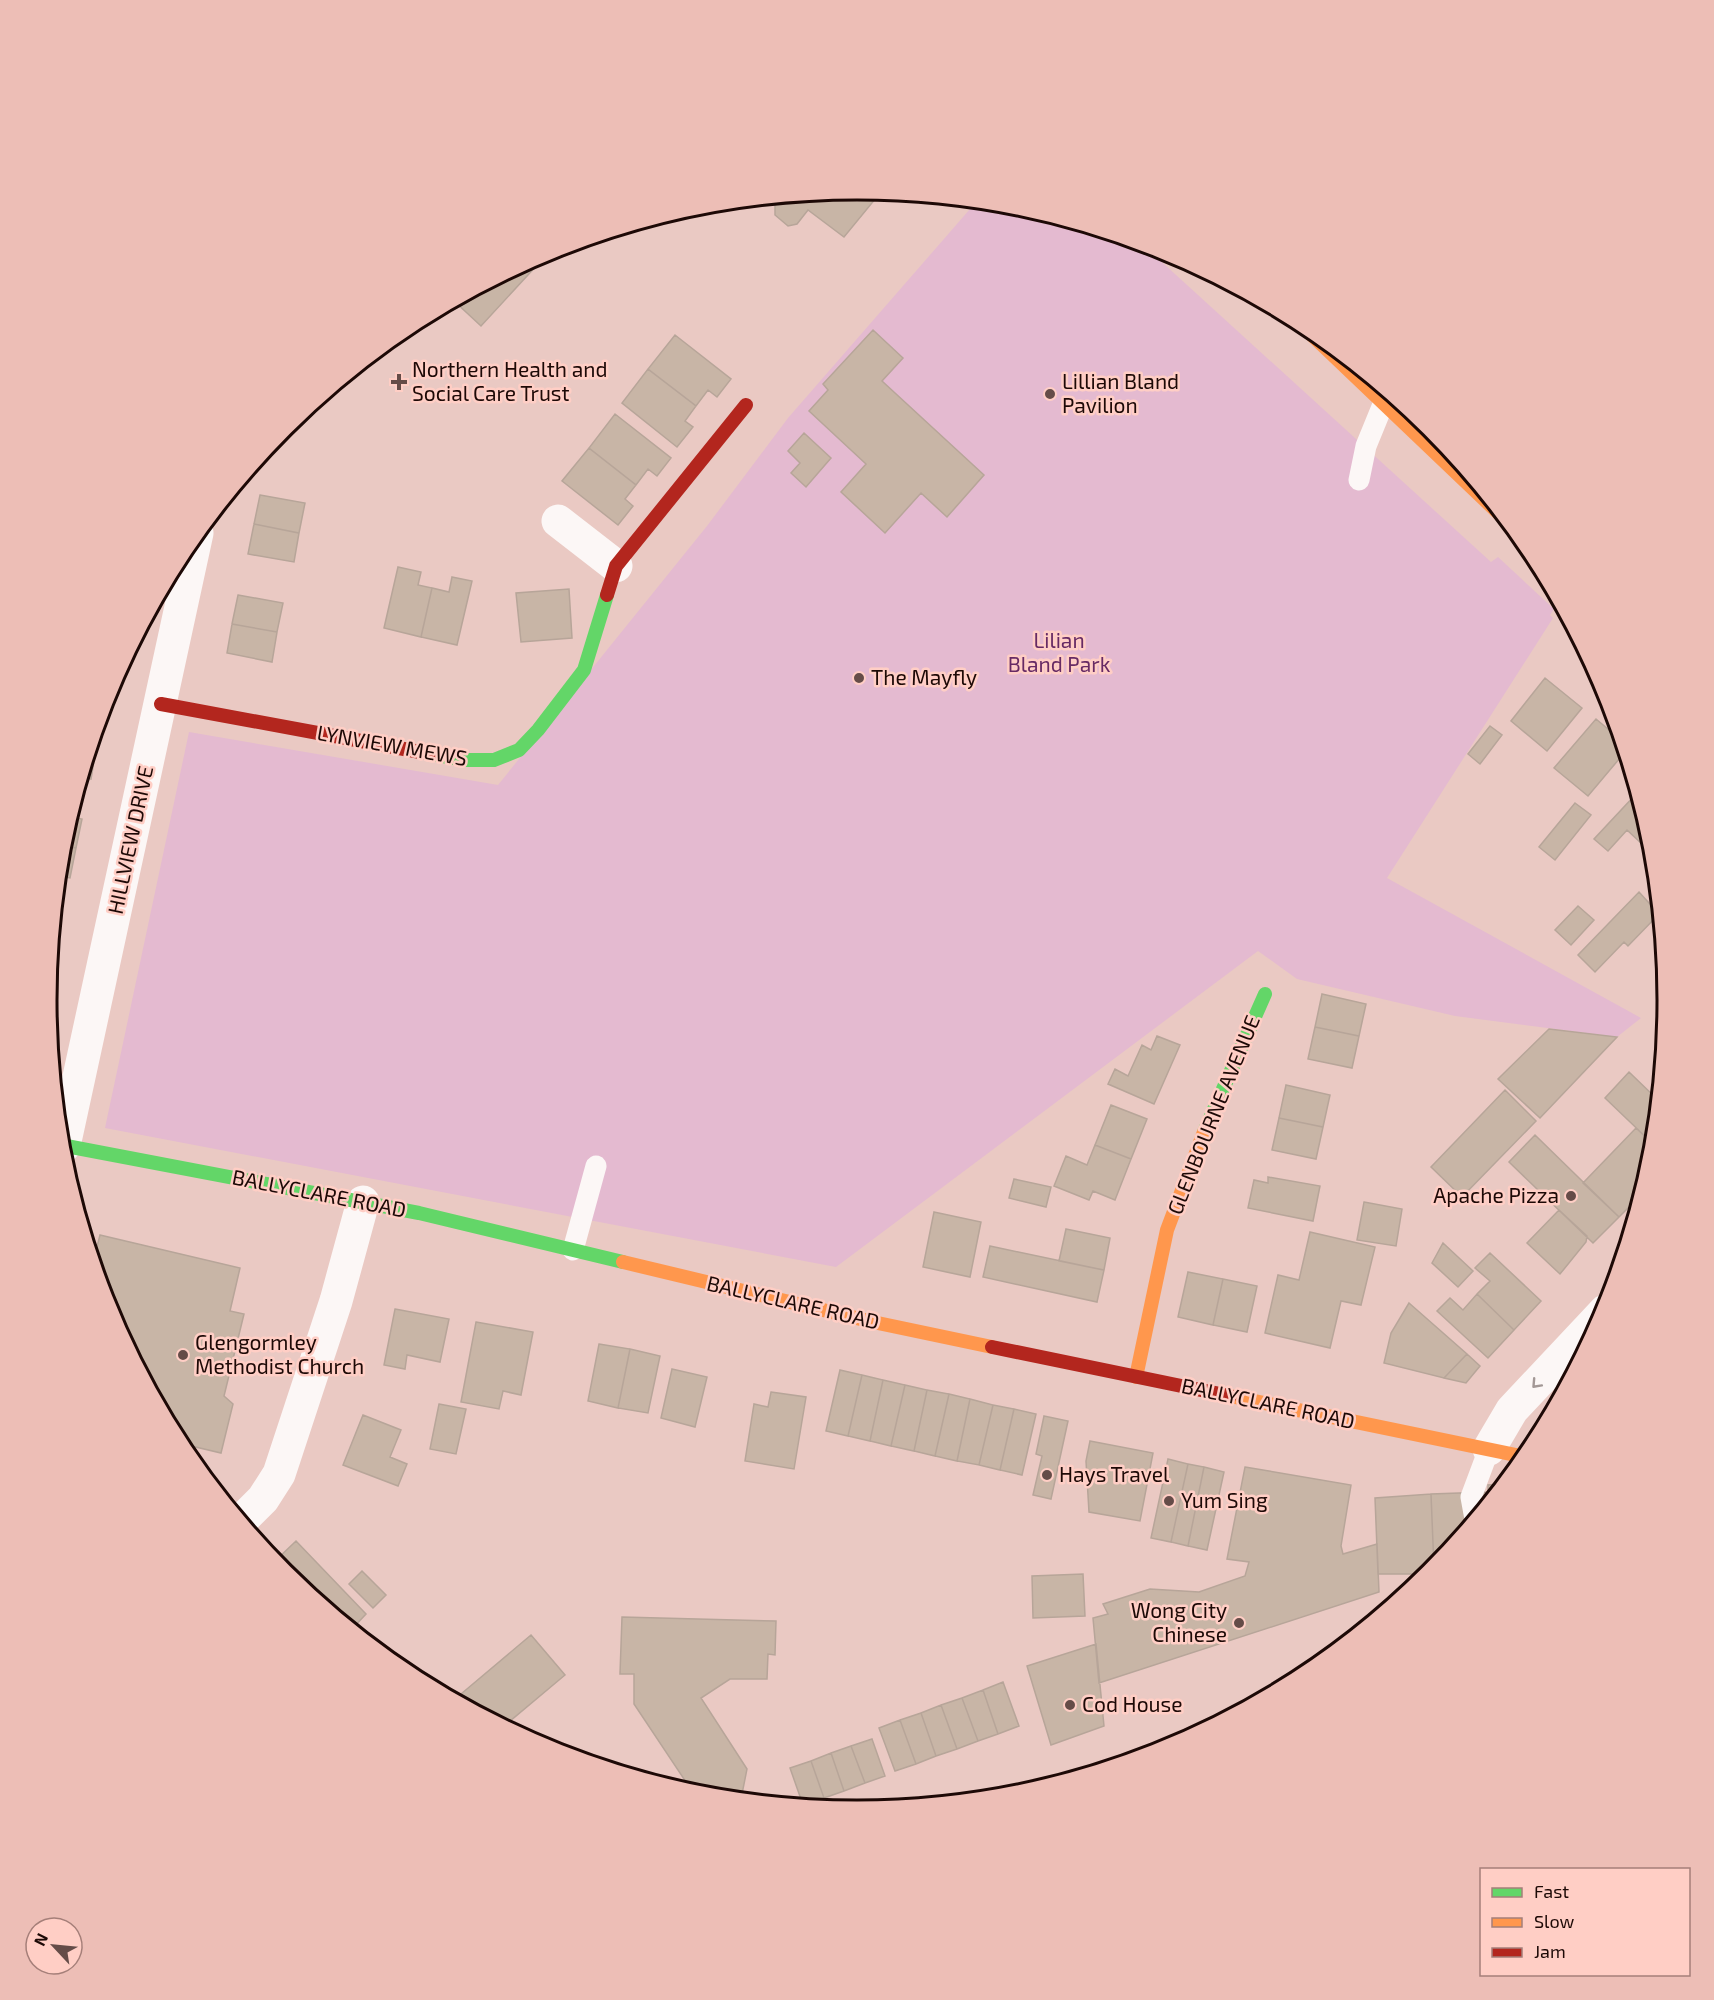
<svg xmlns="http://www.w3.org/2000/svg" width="1714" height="2000" viewBox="0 0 1714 2000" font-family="'Exo 2',sans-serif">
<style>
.green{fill:#e4bad0}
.building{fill:#c8b5a6;stroke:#b7a599;stroke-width:1.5}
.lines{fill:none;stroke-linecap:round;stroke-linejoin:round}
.lane{stroke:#fcf7f6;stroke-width:21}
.street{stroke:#fcf7f6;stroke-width:33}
.fast{stroke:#63d668;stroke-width:14}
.slow{stroke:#ff974d;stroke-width:14}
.jam{stroke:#b3261e;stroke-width:14}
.oneway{stroke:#a39896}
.poi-dot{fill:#654c48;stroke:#ffcec5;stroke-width:2}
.labels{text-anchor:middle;stroke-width:5;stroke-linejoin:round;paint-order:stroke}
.poi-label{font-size:21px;fill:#1d0906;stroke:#ffcec5;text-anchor:start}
.park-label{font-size:21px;fill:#672a64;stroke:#ffcec5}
.street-label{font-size:21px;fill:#1d0906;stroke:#ffcec5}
.rim{fill:none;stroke:#1d0906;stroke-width:3}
</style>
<rect width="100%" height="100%" fill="#eac9c3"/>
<path class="green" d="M 977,201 L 1015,205 L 1141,243 L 1491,562 L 1498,557 L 1554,609 L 1550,615 L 1553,618 L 1387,878 L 1641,1018 L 1617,1037 L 1455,1016 L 1297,979 L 1258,951 L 836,1267 L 105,1128 L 189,732 L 498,785 L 707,526 L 788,418 Z"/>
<path class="building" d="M 857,190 L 881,192 L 844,237 L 808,210 L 797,224 L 788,226 L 775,215 L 775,204 L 780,197 Z
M 551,250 L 481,326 L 454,301 L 547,251 Z
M 873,330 L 903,358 L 882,381 L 984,475 L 947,517 L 921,493 L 885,533 L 841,492 L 866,464 L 809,411 L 828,390 L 823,384 Z
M 675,335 L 731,379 L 717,397 L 708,390 L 696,406 L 648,369 Z
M 648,369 L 696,406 L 685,421 L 693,427 L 677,447 L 622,403 Z
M 615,414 L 671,458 L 657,476 L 648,469 L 636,485 L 589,448 Z
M 804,433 L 831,458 L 806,487 L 791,473 L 800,463 L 788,451 Z
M 589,448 L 636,485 L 625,499 L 633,506 L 618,525 L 562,481 Z
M 260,495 L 305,503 L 299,533 L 254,524 Z
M 254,524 L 299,533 L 294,562 L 248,554 Z
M 398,567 L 421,572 L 418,585 L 432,588 L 421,637 L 384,628 Z
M 452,577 L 472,581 L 457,645 L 421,637 L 432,588 L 449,592 Z
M 569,589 L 572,638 L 521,642 L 516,593 Z
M 238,595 L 283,603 L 277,632 L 232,624 Z
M 232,624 L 277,632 L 272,662 L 227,653 Z
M 1545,678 L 1582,708 L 1547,751 L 1511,721 Z
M 99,719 L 102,720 L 96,749 L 91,748 Z
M 1596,719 L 1621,740 L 1625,752 L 1588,796 L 1554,768 Z
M 1490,726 L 1502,735 L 1480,764 L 1468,754 Z
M 91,748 L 96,749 L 91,779 L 82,777 Z
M 1637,793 L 1650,836 L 1642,844 L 1627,830 L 1608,851 L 1594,839 Z
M 1575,803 L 1591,815 L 1555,860 L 1539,847 Z
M 70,817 L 82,819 L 76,848 L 62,846 Z
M 62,846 L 76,848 L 70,878 L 59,876 Z
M 1639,892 L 1659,914 L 1628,946 L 1624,942 L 1595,972 L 1578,955 Z
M 1578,906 L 1594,920 L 1571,945 L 1555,930 Z
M 52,947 L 58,949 L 47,1002 L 47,1000 Z
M 1322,994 L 1366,1004 L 1359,1036 L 1315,1027 Z
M 1315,1027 L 1359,1036 L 1352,1068 L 1308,1059 Z
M 1549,1029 L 1617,1037 L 1540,1118 L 1498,1079 Z
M 1157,1036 L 1180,1045 L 1154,1104 L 1108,1084 L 1115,1069 L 1128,1076 L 1142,1045 L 1151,1050 Z
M 1629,1072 L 1658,1100 L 1653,1144 L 1605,1098 Z
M 1286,1085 L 1330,1095 L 1323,1127 L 1279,1118 Z
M 1505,1090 L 1536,1121 L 1462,1197 L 1431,1167 Z
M 1111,1105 L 1147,1119 L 1131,1159 L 1095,1145 Z
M 1279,1118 L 1323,1127 L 1316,1159 L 1272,1150 Z
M 1636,1128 L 1653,1144 L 1652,1158 L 1641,1195 L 1619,1217 L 1583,1183 Z
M 1535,1135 L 1619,1217 L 1593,1243 L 1509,1162 Z
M 1095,1145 L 1131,1159 L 1115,1200 L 1093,1191 L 1089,1200 L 1054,1186 L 1066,1156 L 1087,1165 Z
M 1268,1177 L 1320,1186 L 1313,1221 L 1248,1208 L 1254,1180 L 1268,1183 Z
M 1014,1179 L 1051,1187 L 1046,1207 L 1009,1198 Z
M 1364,1202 L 1402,1209 L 1396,1246 L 1357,1240 Z
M 1559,1210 L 1587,1236 L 1586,1242 L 1560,1274 L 1527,1243 Z
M 934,1212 L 981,1222 L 970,1277 L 923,1267 Z
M 1066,1229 L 1110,1238 L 1104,1270 L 1059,1261 Z
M 1310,1232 L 1375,1247 L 1361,1305 L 1341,1301 L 1330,1348 L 1265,1333 L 1278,1275 L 1299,1280 Z
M 100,1235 L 240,1268 L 230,1311 L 244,1314 L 224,1396 L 233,1404 L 221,1453 L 179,1443 L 108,1310 L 88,1245 L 97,1247 Z
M 1443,1243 L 1473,1271 L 1458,1287 L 1432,1263 Z
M 990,1246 L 1104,1270 L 1097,1302 L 983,1277 Z
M 1490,1253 L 1541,1301 L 1514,1330 L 1477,1294 L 1490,1281 L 1475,1268 Z
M 1188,1272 L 1223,1279 L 1213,1325 L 1178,1317 Z
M 1223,1279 L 1257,1286 L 1247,1332 L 1213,1325 Z
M 1477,1294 L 1514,1330 L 1488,1358 L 1437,1311 L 1450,1298 L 1463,1310 Z
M 1409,1303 L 1467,1354 L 1444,1378 L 1384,1363 L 1391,1333 Z
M 395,1309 L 449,1319 L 440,1362 L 407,1355 L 405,1369 L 384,1365 Z
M 476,1322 L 533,1332 L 521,1395 L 503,1391 L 499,1409 L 461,1402 Z
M 599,1344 L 630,1349 L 618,1408 L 588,1401 Z
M 630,1349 L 660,1356 L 648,1413 L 618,1408 Z
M 1467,1354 L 1480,1366 L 1466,1383 L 1444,1378 Z
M 672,1369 L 707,1377 L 695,1427 L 661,1418 Z
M 840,1370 L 862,1375 L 848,1436 L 826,1431 Z
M 862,1375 L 883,1380 L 870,1441 L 848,1436 Z
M 883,1380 L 905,1385 L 891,1446 L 870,1441 Z
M 905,1385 L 927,1390 L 914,1451 L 891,1446 Z
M 927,1390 L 949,1394 L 935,1456 L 914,1451 Z
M 771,1392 L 806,1397 L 794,1469 L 745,1461 L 754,1404 L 768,1407 Z
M 949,1394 L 970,1399 L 957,1461 L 935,1456 Z
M 970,1399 L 993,1405 L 979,1465 L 957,1461 Z
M 439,1404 L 466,1409 L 456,1454 L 430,1449 Z
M 993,1405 L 1014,1409 L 1000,1470 L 979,1465 Z
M 1014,1409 L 1036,1414 L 1022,1475 L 1000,1470 Z
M 363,1415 L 401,1430 L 390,1457 L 407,1464 L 398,1486 L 343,1465 Z
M 1044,1416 L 1068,1421 L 1051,1499 L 1033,1495 L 1042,1456 L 1036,1454 Z
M 1090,1441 L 1153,1453 L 1140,1521 L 1089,1512 L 1086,1461 Z
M 1168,1459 L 1188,1464 L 1171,1542 L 1151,1538 Z
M 1188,1464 L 1204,1467 L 1188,1546 L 1171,1542 Z
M 1204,1467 L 1224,1472 L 1207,1550 L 1188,1546 Z
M 1245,1467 L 1351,1485 L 1341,1546 L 1343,1554 L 1377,1544 L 1379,1592 L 1099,1683 L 1093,1618 L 1108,1614 L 1103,1604 L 1150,1589 L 1199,1592 L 1245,1576 L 1249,1562 L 1227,1559 Z
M 1503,1484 L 1434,1568 L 1431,1494 L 1488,1492 L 1488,1485 Z
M 1431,1494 L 1434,1568 L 1418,1583 L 1415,1583 L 1414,1574 L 1378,1574 L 1375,1498 Z
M 296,1541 L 366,1614 L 352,1629 L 284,1573 L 274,1562 Z
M 362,1571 L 386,1595 L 373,1608 L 349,1584 Z
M 1083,1574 L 1085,1616 L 1033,1618 L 1032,1576 Z
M 622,1617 L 776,1621 L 775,1655 L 768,1654 L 767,1679 L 730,1679 L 701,1698 L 747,1769 L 741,1799 L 694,1794 L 634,1704 L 634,1674 L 620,1674 Z
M 531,1635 L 565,1675 L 504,1726 L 455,1699 Z
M 1096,1644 L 1104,1726 L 1051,1745 L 1027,1666 Z
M 1003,1682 L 1019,1726 L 998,1734 L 983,1690 Z
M 983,1690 L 998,1734 L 978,1741 L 962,1698 Z
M 962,1698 L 978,1741 L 957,1749 L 941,1705 Z
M 941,1705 L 957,1749 L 936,1756 L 921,1713 Z
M 921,1713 L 936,1756 L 916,1764 L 900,1720 Z
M 900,1720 L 916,1764 L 895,1771 L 879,1728 Z
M 872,1739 L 885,1776 L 865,1783 L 851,1746 Z
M 851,1746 L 865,1783 L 844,1791 L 831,1753 Z
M 831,1753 L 844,1791 L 824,1798 L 811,1761 Z
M 811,1761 L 824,1798 L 803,1805 L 790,1768 Z"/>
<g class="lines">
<path class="lane" d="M 1359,480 L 1366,446 L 1384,402
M 573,1250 L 596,1166
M 1475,1519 L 1471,1497 L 1489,1449"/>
<path class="street" d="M 558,521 L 616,566
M 64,1146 L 197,533
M 1489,1449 L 1512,1410 L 1605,1311
M 241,1521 L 263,1499 L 279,1474 L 336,1301 L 363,1202"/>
<path class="fast" d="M 431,754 L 465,760 L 494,760 L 519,750 L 538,730 L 584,670 L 607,595
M 1204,1132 L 1265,994
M 61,1145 L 419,1213 L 623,1262"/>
<path class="slow" d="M 1295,319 L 1511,525
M 623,1262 L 873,1322 L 992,1347
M 1136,1377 L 1167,1230 L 1204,1132
M 1230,1396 L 1525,1457"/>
<path class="jam" d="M 607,595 L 616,566 L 746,405
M 161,704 L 431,754
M 992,1347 L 1230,1396"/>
</g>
<defs><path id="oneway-chevron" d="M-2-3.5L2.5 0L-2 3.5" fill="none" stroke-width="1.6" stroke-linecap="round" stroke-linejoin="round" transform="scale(1.5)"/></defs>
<use class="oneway" href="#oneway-chevron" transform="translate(1536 1384) rotate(133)"/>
<g class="poi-dot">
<path d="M396 373h6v6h6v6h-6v6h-6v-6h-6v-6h6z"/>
<circle cx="1050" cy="394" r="6"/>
<circle cx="859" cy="678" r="6"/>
<circle cx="1571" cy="1196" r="6"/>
<circle cx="183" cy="1355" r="6"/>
<circle cx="1047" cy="1475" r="6"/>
<circle cx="1169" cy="1501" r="6"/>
<circle cx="1239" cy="1623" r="6"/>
<circle cx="1070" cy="1705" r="6"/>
</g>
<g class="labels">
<g class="poi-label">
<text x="412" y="377">Northern Health and<tspan x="412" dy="24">Social Care Trust</tspan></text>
<text x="1062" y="389">Lillian Bland<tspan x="1062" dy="24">Pavilion</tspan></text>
<text x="871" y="685">The Mayfly</text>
<text x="1559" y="1203" text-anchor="end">Apache Pizza</text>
<text x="195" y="1350">Glengormley<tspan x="195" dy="24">Methodist Church</tspan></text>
<text x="1059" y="1482">Hays Travel</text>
<text x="1181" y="1508">Yum Sing</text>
<text x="1227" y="1618" text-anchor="end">Wong City<tspan x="1227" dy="24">Chinese</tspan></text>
<text x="1082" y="1712">Cod House</text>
</g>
<g class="park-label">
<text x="1059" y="648">Lilian<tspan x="1059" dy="24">Bland Park</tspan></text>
</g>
<g class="street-label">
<text transform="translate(392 746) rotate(10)" y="7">LYNVIEW MEWS</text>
<text transform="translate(131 840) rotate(-78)" y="7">HILLVIEW DRIVE</text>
<text transform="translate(1214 1115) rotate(-68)" y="7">GLENBOURNE AVENUE</text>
<text transform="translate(319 1194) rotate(11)" y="7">BALLYCLARE ROAD</text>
<text transform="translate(793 1303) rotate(13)" y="7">BALLYCLARE ROAD</text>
<text transform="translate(1268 1404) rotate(12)" y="7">BALLYCLARE ROAD</text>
</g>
</g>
<path d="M0 0H1714V2000H0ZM57 1000a800 800 0 1 1 1600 0a800 800 0 1 1-1600 0Z" fill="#edbeb6" fill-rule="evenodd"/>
<path class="rim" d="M57 1000a800 800 0 1 1 1600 0a800 800 0 1 1-1600 0Z"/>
<rect x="1480" y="1868" width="210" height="108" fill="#ffcec5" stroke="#a57f79" stroke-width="1.5"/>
<rect x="1492" y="1888" width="30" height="9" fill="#63d668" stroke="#a57f79" stroke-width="1.5"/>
<text x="1534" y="1898" font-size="18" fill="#1d0906">Fast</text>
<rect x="1492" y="1918" width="30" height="9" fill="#ff974d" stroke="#a57f79" stroke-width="1.5"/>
<text x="1534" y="1928" font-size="18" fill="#1d0906">Slow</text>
<rect x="1492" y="1948" width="30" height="9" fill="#b3261e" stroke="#a57f79" stroke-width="1.5"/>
<text x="1534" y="1958" font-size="18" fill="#1d0906">Jam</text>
<g transform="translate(54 1946) rotate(296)"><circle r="28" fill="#ffcec5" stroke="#a57f79" stroke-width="1.5"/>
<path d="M0-4.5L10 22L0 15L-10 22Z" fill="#654c48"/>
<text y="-9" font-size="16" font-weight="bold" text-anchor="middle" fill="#1d0906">N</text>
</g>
</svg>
